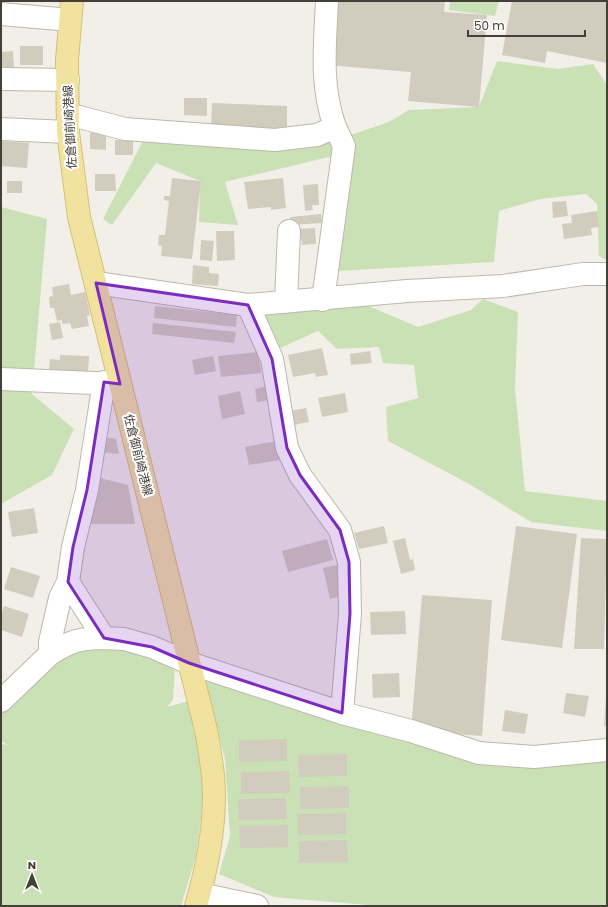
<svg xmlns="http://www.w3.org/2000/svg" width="608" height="907" viewBox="0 0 608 907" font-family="Poppins,'Noto Sans JP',sans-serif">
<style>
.green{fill:#cae1b5}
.building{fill:#d2ccbe}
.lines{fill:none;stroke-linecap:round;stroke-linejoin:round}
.minor-casing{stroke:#bcb8ab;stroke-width:24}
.major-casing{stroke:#d5c072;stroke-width:24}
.minor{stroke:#fff;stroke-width:22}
.major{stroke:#f2e2a0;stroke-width:22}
.marked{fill:#7b2cbf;fill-opacity:0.2;stroke:#7b2cbf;stroke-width:3;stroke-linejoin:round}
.labels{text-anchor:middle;stroke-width:4;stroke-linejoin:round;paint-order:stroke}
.street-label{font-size:12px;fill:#444037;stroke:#fff}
</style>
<rect width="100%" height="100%" fill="#f2efe8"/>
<path class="green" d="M 450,1 L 499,1 L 495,16 L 449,10 Z
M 497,61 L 558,69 L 593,64 L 607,85 L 607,260 L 599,256 L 597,204 L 586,194 L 540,199 L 499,211 L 494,262 L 338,271 L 344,166 L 329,157 L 225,182 L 238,225 L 199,222 L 200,181 L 156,163 L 112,225 L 103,219 L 150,127 L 336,140 L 389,122 L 409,110 L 479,107 Z
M 1,207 L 47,219 L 32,394 L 74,429 L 52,475 L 1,504 Z
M 352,299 L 418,327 L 471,310 L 483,299 L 518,312 L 515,388 L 525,491 L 607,501 L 607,531 L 531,522 L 471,485 L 388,441 L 386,407 L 418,398 L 414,365 L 383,363 L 379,347 L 337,349 L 318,331 L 278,349 L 262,308 Z
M 104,644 L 175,662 L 173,700 L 167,707 L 189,701 L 206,782 L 196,856 L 181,906 L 1,906 L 1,744 L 8,745 L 1,741 L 1,709 L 55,657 Z
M 203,676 L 482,761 L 607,754 L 607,906 L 380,906 L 274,897 L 219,874 L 230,836 L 225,759 Z"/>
<path class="building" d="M 331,1 L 445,1 L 444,12 L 487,15 L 479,107 L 408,101 L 411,72 L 326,65 Z
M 512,1 L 607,1 L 607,63 L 547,51 L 545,63 L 502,55 Z
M 20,46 L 43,46 L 43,65 L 20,65 Z
M 13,51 L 14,68 L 1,68 L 1,52 Z
M 184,98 L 207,98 L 207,116 L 184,115 Z
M 212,103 L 287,106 L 287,133 L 211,130 Z
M 90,133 L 106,133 L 106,150 L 90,149 Z
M 115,140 L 133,140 L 133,155 L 115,155 Z
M 1,141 L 29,143 L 27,168 L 1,166 Z
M 95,174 L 115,174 L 116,191 L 95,191 Z
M 172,178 L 201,181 L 192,259 L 161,256 L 162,246 L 158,245 L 159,235 L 165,235 L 169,201 L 164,200 L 164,196 L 170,196 Z
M 283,178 L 286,208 L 271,210 L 271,207 L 248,209 L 244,182 Z
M 7,181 L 22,181 L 22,193 L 7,193 Z
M 318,184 L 319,205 L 312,205 L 313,210 L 305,211 L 303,185 Z
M 566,201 L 568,216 L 553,218 L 552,202 Z
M 597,211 L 599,227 L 591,228 L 592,235 L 564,239 L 562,224 L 572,223 L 571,215 Z
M 321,214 L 322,223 L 291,225 L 290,217 Z
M 315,228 L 316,244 L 302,245 L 300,229 Z
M 216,231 L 234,231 L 235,260 L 217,261 Z
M 201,240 L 214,241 L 212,261 L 200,260 Z
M 193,265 L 209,267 L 209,273 L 219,274 L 218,286 L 192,284 Z
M 69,284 L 71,295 L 85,292 L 90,315 L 87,316 L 89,326 L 72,329 L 70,323 L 62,324 L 62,320 L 57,321 L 54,308 L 50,308 L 49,297 L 53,296 L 52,287 Z
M 155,306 L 237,315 L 236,327 L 154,318 Z
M 60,322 L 63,338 L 52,340 L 49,324 Z
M 153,323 L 236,332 L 234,343 L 152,334 Z
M 322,348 L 328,375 L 316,377 L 315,373 L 293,377 L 288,355 Z
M 370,351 L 372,363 L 351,365 L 350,354 Z
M 258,352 L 261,373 L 221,377 L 218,356 Z
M 60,355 L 89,356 L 88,372 L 49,371 L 50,359 L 60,360 Z
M 213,356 L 216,371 L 195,375 L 192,360 Z
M 267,386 L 270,400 L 257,402 L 255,389 Z
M 240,391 L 245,414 L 222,419 L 218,396 Z
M 345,393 L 348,412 L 322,417 L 318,398 Z
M 306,408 L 309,422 L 293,425 L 290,411 Z
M 101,437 L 116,439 L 119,454 L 99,452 Z
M 277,441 L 280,460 L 249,465 L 245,447 Z
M 96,477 L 128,485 L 135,524 L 85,524 Z
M 34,508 L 38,533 L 12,537 L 8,512 Z
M 384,526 L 388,543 L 359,549 L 354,533 Z
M 516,526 L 577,534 L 562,648 L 501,640 Z
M 405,538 L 410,560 L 413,559 L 415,570 L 401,574 L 393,541 Z
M 581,538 L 607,539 L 604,649 L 574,649 Z
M 327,539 L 333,560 L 288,572 L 282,551 Z
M 337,565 L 344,595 L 330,599 L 323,568 Z
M 11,567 L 40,576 L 33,598 L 4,589 Z
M 422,595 L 492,600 L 482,736 L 411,731 Z
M 4,606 L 29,614 L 22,637 L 1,630 L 1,616 Z
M 405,611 L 406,634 L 371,635 L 370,612 Z
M 399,673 L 400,697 L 373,698 L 372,674 Z
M 566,693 L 589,696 L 585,717 L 563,713 Z
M 606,697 L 607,697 L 607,726 L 604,726 Z
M 505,710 L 528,714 L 525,734 L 502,731 Z
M 287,739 L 287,761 L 239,762 L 239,740 Z
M 347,754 L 347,776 L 299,777 L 298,755 Z
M 289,771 L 290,793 L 241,794 L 241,772 Z
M 349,786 L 349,808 L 300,809 L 300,787 Z
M 286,798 L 287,819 L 239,820 L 238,799 Z
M 346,813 L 346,834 L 298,835 L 297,814 Z
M 288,825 L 288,847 L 240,848 L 239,826 Z
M 347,840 L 348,862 L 299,863 L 299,841 Z"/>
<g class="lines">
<g class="minor-casing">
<path id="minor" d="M 1,14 L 70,20
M 2,79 L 68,80
M 68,114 L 125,129 L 275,140 L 317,135 L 335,127 C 320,85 325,45 327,1
M 1,129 L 68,132
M 96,283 L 248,305 L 407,291 L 503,286 L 583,274 L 607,274
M 323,300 L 344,146 L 335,127
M 286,302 L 289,231
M 248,305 L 272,359 L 287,448 L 300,475 L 340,530 L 349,562 L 350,614 L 342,713
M 1,379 L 117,384
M 68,582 L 104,638 L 124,639 L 152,647 L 189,663 L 342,713 L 411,731 L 479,753 L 534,757 L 607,750
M 50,654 C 70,641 81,638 104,638
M 1,701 L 50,654 L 50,642 L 60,598 L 68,582 L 73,547 L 87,490 L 104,382
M 200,894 L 257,906"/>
</g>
<g class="major-casing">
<path id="major" d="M 72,1 L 67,60 L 68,132 L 79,217 L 206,730 C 209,745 211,760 213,775 C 217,818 208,865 196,906"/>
</g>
<use href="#minor" class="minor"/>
<use href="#major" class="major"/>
</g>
<path class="marked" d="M 96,283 L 248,305 L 272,359 L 287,448 L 300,475 L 340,530 L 349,562 L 350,614 L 342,713 L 189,663 L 152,647 L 104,638 L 68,582 L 73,547 L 87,490 L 104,382 L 120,384 Z"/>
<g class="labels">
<g class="street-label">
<text transform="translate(70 127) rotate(-93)" y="4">佐倉御前崎港線</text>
<text transform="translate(138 455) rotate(76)" y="4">佐倉御前崎港線</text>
</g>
</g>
<rect width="608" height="907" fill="none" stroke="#444037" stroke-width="4"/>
<g transform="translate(32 875)" stroke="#ffffff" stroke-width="3" paint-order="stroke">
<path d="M0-3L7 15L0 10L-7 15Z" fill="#444037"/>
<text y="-6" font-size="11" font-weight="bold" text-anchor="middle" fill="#444037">N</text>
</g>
<path d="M468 30v6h117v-6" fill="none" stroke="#444037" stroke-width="2"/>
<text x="474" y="30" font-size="12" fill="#444037" stroke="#ffffff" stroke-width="3" paint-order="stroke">50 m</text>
</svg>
